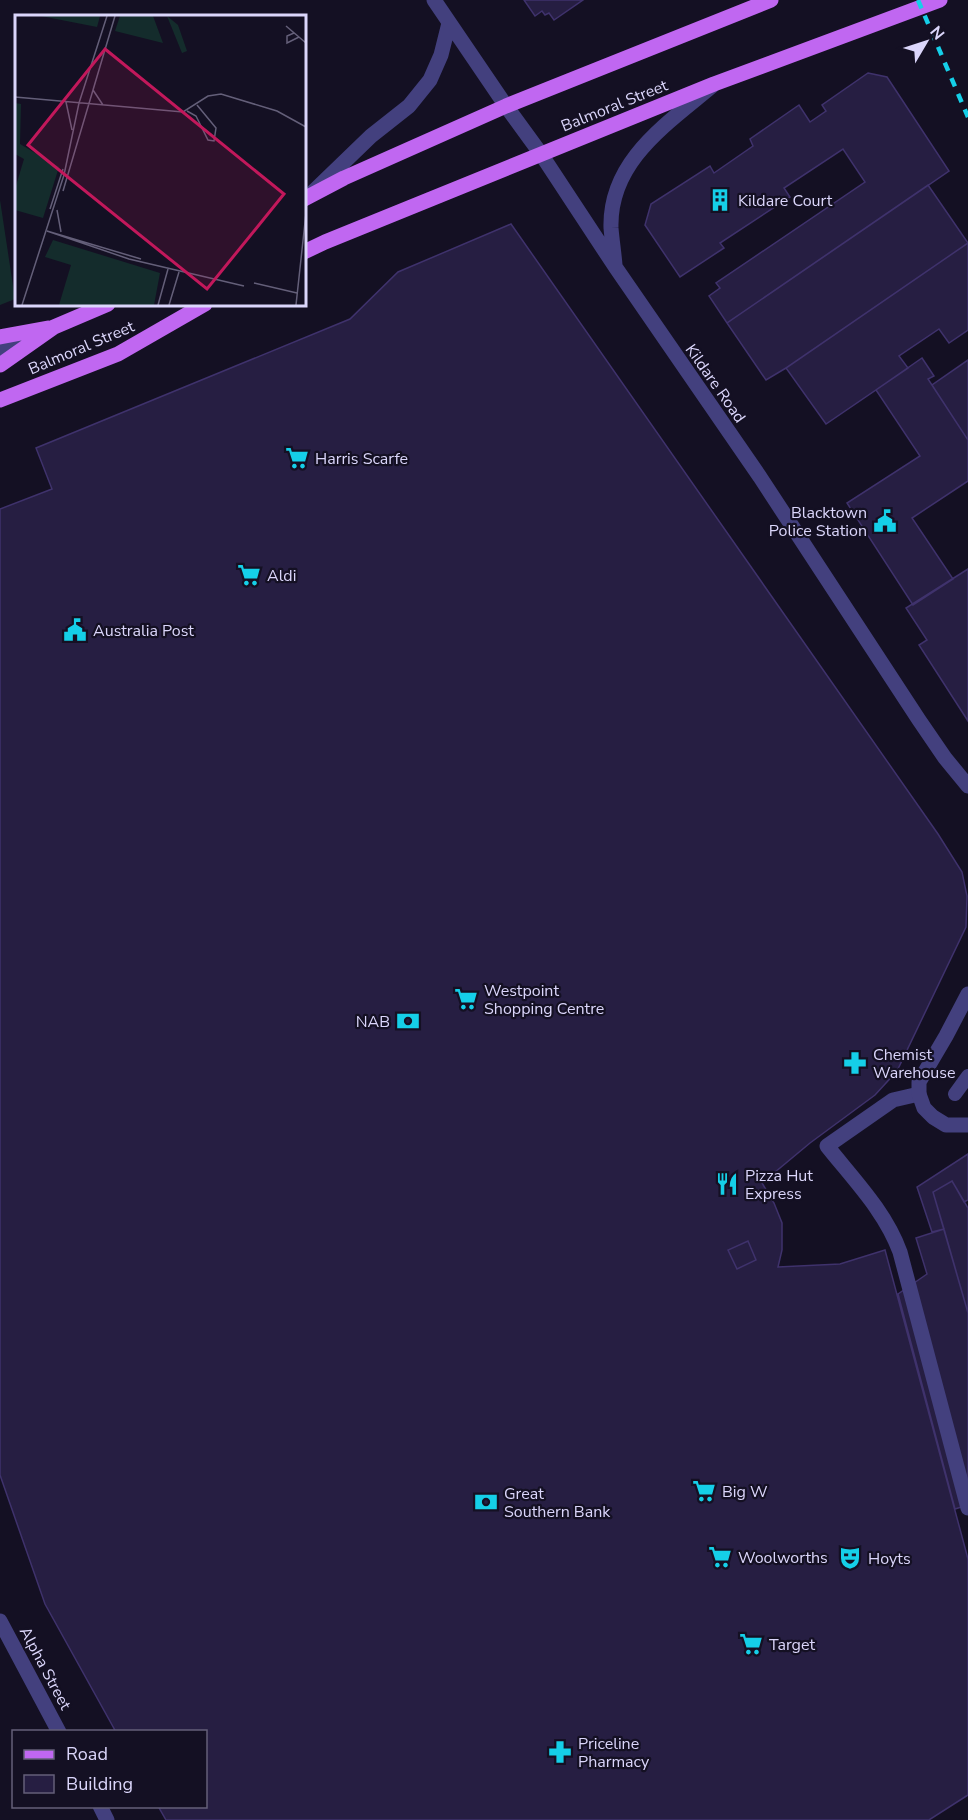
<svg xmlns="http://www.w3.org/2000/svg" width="968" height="1820" viewBox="0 0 968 1820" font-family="'Nunito Sans',sans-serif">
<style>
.green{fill:#142c2c}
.building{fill:#261e42;stroke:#3f326c;stroke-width:1.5}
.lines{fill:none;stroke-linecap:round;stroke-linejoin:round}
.service{stroke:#43407e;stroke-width:14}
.pedestrian{stroke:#43407e;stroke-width:15}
.minor{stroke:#43407e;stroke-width:15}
.tertiary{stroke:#43407e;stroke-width:15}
.primary{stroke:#c067f1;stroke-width:15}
.rail{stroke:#15cfe8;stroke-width:4.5;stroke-dasharray:9 8;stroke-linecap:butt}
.labels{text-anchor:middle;stroke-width:4.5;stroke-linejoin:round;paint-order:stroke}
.street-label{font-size:16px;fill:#dbd6fb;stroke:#141023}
.poi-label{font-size:16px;fill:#dbd6fb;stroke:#141023;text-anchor:start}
.inset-road{fill:none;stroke:#645f79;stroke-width:1.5}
.view{fill:#c2185b;fill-opacity:0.15;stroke:#c2185b;stroke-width:3}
.inset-edge{fill:none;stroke:#dbd6fb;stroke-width:3}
</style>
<rect width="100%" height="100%" fill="#141023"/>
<path class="green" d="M 0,200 L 15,299 L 0,305 Z"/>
<path class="building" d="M 524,0 L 583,0 L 554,20 L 549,13 L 545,15 L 542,11 L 535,16 Z
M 868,73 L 887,77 L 949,171 L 727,323 L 709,296 L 720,288 L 716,283 L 865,182 L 843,149 L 784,188 L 790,197 L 720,243 L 724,248 L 680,277 L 645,225 L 651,204 L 710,166 L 714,173 L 753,146 L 750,139 L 799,105 L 810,122 L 826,111 L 822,105 Z
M 928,185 L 968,243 L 786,368 L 766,380 L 727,323 Z
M 511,224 L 938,834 L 962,872 L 967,896 L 966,927 L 897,1071 L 875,1095 L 810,1143 L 762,1183 L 774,1203 L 782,1223 L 782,1250 L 778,1267 L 840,1264 L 885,1250 L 968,1559 L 968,1795 L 929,1820 L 166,1820 L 158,1806 L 206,1806 L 206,1732 L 116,1732 L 45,1604 L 0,1475 L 0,509 L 52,489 L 36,448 L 350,319 L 398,272 Z
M 968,243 L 968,330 L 949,343 L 939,329 L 899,356 L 908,368 L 826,424 L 786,368 Z
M 922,358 L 934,376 L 928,379 L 968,440 L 968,481 L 912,518 L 953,579 L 913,605 L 847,503 L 920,456 L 876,390 Z
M 968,360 L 968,440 L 932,385 Z
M 968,569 L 968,721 L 919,645 L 927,640 L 906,608 Z
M 968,1154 L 968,1200 L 964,1202 L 952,1181 L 933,1192 L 944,1229 L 932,1232 L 917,1187 Z
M 952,1181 L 968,1208 L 968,1313 L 933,1192 Z
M 944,1229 L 968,1313 L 968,1505 L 955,1509 L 898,1294 L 927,1274 L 916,1238 Z
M 748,1241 L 756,1260 L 737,1269 L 728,1250 Z"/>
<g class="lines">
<path class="service" d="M 0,349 L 37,334
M 955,1094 L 968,1076"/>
<path class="pedestrian" d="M 919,1094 L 893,1100 L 827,1146 C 854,1180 885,1211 900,1252 L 968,1508"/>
<path class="minor" d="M 968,994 L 946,1036 L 919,1082 L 919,1094 L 924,1108 L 933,1117 L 946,1125 L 968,1125
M 0,1621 L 59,1732
M 100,1806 L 107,1820"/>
<path class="tertiary" d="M 434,0 L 506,106 L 541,154 L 616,268 L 760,477 L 919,720 L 945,758 L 968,786
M 313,192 L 371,136 L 409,106 L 430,80 L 441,55 L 449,23
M 615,265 C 614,253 612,240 611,228 C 609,161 667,124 712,86"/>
<path class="primary" d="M 304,199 L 344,178 L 506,106 L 771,0
M 304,252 L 325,242 L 714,84 L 940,0
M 0,337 L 48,328
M 0,365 L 54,327 L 108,304
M 0,400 L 118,354 L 205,304"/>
<path class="rail" d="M 918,0 L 968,117"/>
</g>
<defs>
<g id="building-bare" transform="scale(1.8)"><path d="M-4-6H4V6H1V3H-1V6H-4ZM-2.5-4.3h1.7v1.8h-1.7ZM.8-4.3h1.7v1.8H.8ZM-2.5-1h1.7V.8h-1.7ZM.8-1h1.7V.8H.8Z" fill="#15cfe8" stroke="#141023" stroke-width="2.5" paint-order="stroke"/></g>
<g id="supermarket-bare" transform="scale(1.8)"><path d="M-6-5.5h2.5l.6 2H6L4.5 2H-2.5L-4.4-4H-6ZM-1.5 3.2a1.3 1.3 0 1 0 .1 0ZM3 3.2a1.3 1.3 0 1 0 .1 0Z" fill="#15cfe8" stroke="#141023" stroke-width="2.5" paint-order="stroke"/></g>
<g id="civic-bare" transform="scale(1.8)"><path d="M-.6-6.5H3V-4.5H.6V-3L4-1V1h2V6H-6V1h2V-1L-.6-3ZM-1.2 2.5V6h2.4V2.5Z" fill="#15cfe8" stroke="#141023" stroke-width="2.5" paint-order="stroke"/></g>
<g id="bank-bare" transform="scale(1.8)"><path d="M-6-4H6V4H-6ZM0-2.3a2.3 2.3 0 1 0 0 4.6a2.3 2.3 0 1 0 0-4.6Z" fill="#15cfe8" stroke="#141023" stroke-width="2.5" paint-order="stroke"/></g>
<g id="pharmacy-bare" transform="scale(1.8)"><path d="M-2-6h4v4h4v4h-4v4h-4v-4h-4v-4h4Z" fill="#15cfe8" stroke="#141023" stroke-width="2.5" paint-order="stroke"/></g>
<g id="restaurant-bare" transform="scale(1.8)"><path d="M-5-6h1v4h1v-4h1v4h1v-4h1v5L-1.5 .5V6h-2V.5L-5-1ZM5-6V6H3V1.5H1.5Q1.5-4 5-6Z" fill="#15cfe8" stroke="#141023" stroke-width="2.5" paint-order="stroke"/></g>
<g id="theatre-bare" transform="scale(1.8)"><path d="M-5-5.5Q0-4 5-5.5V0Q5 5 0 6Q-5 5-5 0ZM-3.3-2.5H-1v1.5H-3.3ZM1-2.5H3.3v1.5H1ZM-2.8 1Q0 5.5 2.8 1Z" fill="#15cfe8" stroke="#141023" stroke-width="2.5" paint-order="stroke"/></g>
</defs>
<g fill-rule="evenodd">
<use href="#building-bare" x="720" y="200"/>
<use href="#supermarket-bare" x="297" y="458"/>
<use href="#civic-bare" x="885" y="521"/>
<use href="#supermarket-bare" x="249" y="575"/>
<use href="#civic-bare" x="75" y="630"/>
<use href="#supermarket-bare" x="466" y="999"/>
<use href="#bank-bare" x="408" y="1021"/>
<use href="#pharmacy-bare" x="855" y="1063"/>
<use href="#restaurant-bare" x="727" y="1184"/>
<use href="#supermarket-bare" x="704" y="1491"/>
<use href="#bank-bare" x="486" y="1502"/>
<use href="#supermarket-bare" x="720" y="1557"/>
<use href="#theatre-bare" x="850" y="1558"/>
<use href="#supermarket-bare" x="751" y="1644"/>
<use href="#pharmacy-bare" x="560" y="1752"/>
</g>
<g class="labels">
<g class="street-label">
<text transform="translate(614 105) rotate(-22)" y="6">Balmoral Street</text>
<text transform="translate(81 347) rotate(-23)" y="6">Balmoral Street</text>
<text transform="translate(716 383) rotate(55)" y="6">Kildare Road</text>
<text transform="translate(46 1668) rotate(62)" y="6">Alpha Street</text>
</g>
<g class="poi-label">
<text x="738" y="206">Kildare Court</text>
<text x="315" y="464">Harris Scarfe</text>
<text x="867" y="518" text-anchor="end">Blacktown<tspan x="867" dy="18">Police Station</tspan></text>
<text x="267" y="581">Aldi</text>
<text x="93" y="636">Australia Post</text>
<text x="484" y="996">Westpoint<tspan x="484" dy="18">Shopping Centre</tspan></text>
<text x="390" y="1027" text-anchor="end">NAB</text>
<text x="873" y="1060">Chemist<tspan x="873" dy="18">Warehouse</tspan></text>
<text x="745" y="1181">Pizza Hut<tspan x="745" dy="18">Express</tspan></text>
<text x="722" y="1497">Big W</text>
<text x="504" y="1499">Great<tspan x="504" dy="18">Southern Bank</tspan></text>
<text x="738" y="1563">Woolworths</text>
<text x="868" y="1564">Hoyts</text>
<text x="769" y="1650">Target</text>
<text x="578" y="1749">Priceline<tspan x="578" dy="18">Pharmacy</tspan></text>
</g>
</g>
<g transform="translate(15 15)">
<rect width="291" height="291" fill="#141023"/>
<path d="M 26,1 L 85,1 L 82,12 ZM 105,1 L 138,1 L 148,28 L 100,16 ZM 152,1 L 163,10 L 172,36 L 167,38 ZM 0,88 L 6,89 L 5,129 L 44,152 L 28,203 L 0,195 L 0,174 L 9,144 L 0,139 ZM 38,225 L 145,258 L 139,290 L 44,290 L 56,250 L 30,242 Z" fill="#142c2c"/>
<path class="inset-road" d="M 271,11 L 291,28M 279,18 L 272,21 L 272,28 L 284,22M 78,75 L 88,90M 0,82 L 168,97 L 193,81 L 206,79 L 262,96 L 291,112M 51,87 L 57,115M 172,96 L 181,101 L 193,125 L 199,126 L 201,113 L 182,90M 48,176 L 100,1M 35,194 L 48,154M 42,195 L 46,217M 32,216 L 114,244 L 229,271M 32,216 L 126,244M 239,268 L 282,278M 7,290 L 49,160 L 64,88 L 92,1M 143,290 L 153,254M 154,290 L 164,257M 281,290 L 291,198"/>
<path class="view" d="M 90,34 L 269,179 L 192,274 L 13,130 Z"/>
<rect width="291" height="291" class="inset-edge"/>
</g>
<rect x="12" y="1730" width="195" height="78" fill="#141023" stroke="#645f79" stroke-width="1.5"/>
<rect x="24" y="1750" width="30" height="9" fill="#c067f1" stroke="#645f79" stroke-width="1.5"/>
<text x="66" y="1760" font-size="18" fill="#dbd6fb">Road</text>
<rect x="24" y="1775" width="30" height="18" fill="#261e42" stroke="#645f79" stroke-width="1.5"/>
<text x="66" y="1790" font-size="18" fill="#dbd6fb">Building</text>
<g transform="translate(926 42) rotate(51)" stroke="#141023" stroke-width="4.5" paint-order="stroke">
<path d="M0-4.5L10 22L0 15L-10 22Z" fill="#dbd6fb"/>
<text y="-9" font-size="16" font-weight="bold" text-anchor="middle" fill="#dbd6fb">N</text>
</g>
</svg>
